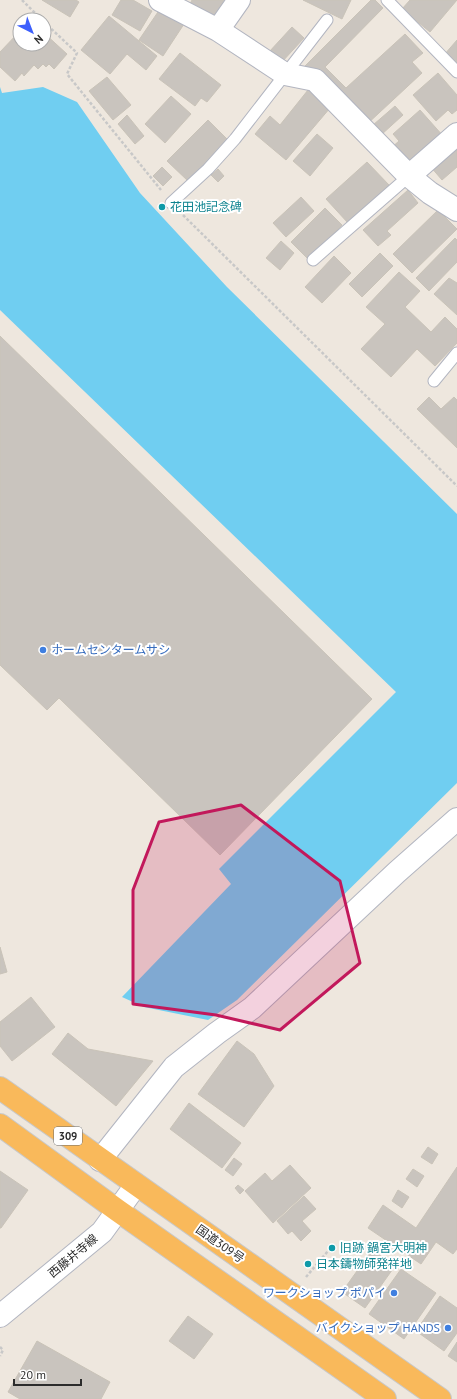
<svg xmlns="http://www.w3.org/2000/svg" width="457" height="1399" viewBox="0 0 457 1399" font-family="'PT Sans','Noto Sans JP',sans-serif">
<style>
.water{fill:#70cef1}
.building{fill:#c9c4be;stroke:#c9c3b8}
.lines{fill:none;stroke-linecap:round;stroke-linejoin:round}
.service-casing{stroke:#b2b5c0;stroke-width:13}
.minor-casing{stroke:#b2b5c0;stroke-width:24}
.secondary-casing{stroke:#b2b5c0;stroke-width:24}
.trunk-casing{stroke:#c8c8c8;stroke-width:24}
.path{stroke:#c8c8c8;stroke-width:2.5;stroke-dasharray:3 2;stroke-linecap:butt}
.service{stroke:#fff;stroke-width:11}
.minor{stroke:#fff;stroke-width:22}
.secondary{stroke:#fff;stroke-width:22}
.trunk{stroke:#f9b95b;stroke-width:22}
.marked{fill:#c2185b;fill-opacity:0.2;stroke:#c2185b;stroke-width:3;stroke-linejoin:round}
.culture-dot{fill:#0f9aa8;stroke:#fff;stroke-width:1.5}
.shop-dot{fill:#3f7fe0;stroke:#fff;stroke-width:1.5}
.labels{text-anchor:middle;stroke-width:4;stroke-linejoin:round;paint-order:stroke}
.shield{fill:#fff;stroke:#6b6b6b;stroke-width:1}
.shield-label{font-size:11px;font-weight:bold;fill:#2c2c2c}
.culture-label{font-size:12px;fill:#0d838f;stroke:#fff;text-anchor:start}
.shop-label{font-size:12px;fill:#366cbe;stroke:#fff;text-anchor:end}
.street-label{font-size:12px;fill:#2c2c2c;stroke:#fff}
</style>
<rect width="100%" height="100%" fill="#eee7de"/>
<path class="water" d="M 0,87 L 2,93 L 43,87 L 77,102 L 140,193 L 227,287 L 457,514 L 457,783 L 237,1000 L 208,1020 L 144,1007 L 122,997 L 231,884 L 219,869 L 396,692 L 0,310 Z"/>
<path class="building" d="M 42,0 L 76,0 L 79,2 L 70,17 Z
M 121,0 L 133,0 L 152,11 L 140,31 L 112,15 Z
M 192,0 L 224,0 L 213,20 L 189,6 Z
M 303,0 L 351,0 L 342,19 Z
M 371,0 L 375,0 L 383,8 L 325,67 L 346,88 L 405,34 L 423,53 L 412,62 L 422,73 L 365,126 L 301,70 Z
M 410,0 L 457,0 L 430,32 L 402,9 Z
M 160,9 L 184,24 L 163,56 L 139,40 Z
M 109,16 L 157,56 L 146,70 L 127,54 L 110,74 L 81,50 Z
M 292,27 L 304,38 L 281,63 L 269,52 Z
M 20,31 L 20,44 L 44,44 L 44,33 L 67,54 L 54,69 L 49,64 L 46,67 L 43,64 L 38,69 L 34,65 L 24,76 L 22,73 L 15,81 L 0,67 L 0,52 Z
M 457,40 L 457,66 L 444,55 Z
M 180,53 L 221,85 L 207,102 L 201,98 L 195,106 L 159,79 Z
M 438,73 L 457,95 L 457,110 L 452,114 L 448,110 L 436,121 L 413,95 Z
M 107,77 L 131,105 L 113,120 L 89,91 Z
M 308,90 L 330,108 L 286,160 L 255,134 L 270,116 L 280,125 Z
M 171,96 L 191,114 L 165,143 L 145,124 Z
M 395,106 L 403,115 L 381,135 L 373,125 Z
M 420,110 L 444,137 L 409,168 L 391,148 L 399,141 L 393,134 Z
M 127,115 L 144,136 L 135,144 L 118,124 Z
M 208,120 L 228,140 L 188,181 L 167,161 Z
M 317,134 L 333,148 L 310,176 L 293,161 Z
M 457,142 L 457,167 L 442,180 L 430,166 Z
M 367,162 L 389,185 L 348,223 L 326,199 Z
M 162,167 L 172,177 L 163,186 L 153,176 Z
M 218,169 L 224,176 L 218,182 L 211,175 Z
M 408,190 L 418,203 L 387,231 L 391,235 L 378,246 L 363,230 Z
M 301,197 L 314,211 L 286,237 L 273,223 Z
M 325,208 L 342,225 L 308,259 L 291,242 Z
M 438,210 L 457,229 L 412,273 L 393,254 Z
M 455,238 L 457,240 L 457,262 L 429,291 L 416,278 Z
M 281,241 L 294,253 L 280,270 L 266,258 Z
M 380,253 L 393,266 L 362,297 L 349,284 Z
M 334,256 L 351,273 L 322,303 L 305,287 Z
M 399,272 L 420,291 L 405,307 L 431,332 L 445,317 L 457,329 L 457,343 L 435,366 L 417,349 L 391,377 L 361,349 L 385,324 L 366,307 Z
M 449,278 L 457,283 L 457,315 L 434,294 Z
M 0,336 L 372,699 L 220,855 L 59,698 L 47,710 L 0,665 Z
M 429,397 L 441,409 L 454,397 L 457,400 L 457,448 L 417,409 Z
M 0,947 L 7,972 L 0,974 Z
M 31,997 L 55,1027 L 12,1061 L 0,1046 L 0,1022 Z
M 68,1033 L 88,1049 L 153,1061 L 116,1106 L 52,1054 Z
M 237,1041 L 254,1054 L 274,1086 L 244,1127 L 198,1094 Z
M 189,1103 L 241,1143 L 222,1168 L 170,1129 Z
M 428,1147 L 438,1154 L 432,1164 L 421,1157 Z
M 234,1158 L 242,1164 L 233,1176 L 225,1170 Z
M 290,1165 L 311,1188 L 273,1223 L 245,1191 L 265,1173 L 272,1181 Z
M 457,1167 L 457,1249 L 453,1254 L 436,1242 L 421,1264 L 368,1228 L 383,1205 L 416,1228 Z
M 413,1169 L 424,1176 L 417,1187 L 406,1179 Z
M 0,1171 L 28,1190 L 1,1228 L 0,1228 Z
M 238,1185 L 244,1190 L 240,1194 L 235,1188 Z
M 398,1190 L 409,1197 L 402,1208 L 392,1201 Z
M 304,1196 L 316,1209 L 302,1221 L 311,1231 L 301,1241 L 292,1231 L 288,1234 L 277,1221 Z
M 372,1250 L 395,1266 L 365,1308 L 342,1292 Z
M 401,1269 L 436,1293 L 404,1339 L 369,1314 Z
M 440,1296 L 457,1308 L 457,1333 L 444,1351 L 416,1331 Z
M 188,1316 L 213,1334 L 194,1359 L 169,1341 Z
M 37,1341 L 110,1382 L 101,1399 L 20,1399 L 8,1392 Z
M 457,1342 L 457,1362 L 448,1356 Z"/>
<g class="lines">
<g class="service-casing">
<path id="service" d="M 387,0 L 457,72
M 171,203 L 208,169 L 235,139 L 327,20
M 313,260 L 409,176
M 434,381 L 457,353"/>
</g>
<g class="minor-casing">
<path id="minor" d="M 160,0 L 218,30 L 285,74 L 315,80 L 409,176 L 430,193 L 457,210
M 218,30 L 239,0
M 409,176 L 457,134
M 100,1160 L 174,1067 L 217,1033 L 252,1008 L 397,872 L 457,819"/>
</g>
<g class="secondary-casing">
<path id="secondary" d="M 0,1316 L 102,1232 L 136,1185"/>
</g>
<g class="trunk-casing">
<path id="trunk" d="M 0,1088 L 440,1399
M 0,1125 L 117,1210 L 385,1399"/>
</g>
<path class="path" d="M 22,0 L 42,20
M 44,22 L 77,53 L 67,74 L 161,190
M 183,215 L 457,486
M 306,1277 L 328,1251
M 0,1347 L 3,1350 L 0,1356"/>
<use href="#service" class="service"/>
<use href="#minor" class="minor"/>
<use href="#secondary" class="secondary"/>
<use href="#trunk" class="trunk"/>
</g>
<path class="marked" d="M 241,805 L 340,881 L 360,963 L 280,1030 L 216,1015 L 133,1004 L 133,890 L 159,822 Z"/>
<g class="culture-dot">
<circle cx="162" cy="207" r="4"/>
<circle cx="332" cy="1248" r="4"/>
<circle cx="308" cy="1264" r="4"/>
</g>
<g class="shop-dot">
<circle cx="43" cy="650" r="4"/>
<circle cx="394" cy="1293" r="4"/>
<circle cx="448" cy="1328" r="4"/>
</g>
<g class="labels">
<rect class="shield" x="54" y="1127" width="28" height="18" rx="3"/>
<g class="shield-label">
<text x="68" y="1140">309</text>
</g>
<g class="culture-label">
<text x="170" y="211">花田池記念碑</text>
<text x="340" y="1252">旧跡 鍋宮大明神</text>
<text x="316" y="1268">日本鑄物師発祥地</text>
</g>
<g class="shop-label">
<text x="51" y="654" text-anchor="start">ホームセンタームサシ</text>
<text x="386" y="1297">ワークショップ ポパイ</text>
<text x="440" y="1332">バイクショップ HANDS</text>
</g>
<g class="street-label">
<text transform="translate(220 1244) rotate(35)" y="4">国道309号</text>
<text transform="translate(73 1256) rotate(-40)" y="4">西藤井寺線</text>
</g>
</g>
<g transform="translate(32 32) rotate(138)"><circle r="19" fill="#ffffff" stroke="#ababab"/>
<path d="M0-3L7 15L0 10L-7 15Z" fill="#3d5ffc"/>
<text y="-6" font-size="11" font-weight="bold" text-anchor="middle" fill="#2c2c2c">N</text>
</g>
<path d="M14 1379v6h67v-6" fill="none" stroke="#2c2c2c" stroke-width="2"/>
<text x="20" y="1379" font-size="12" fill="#2c2c2c" stroke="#ffffff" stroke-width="3" paint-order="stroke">20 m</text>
</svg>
